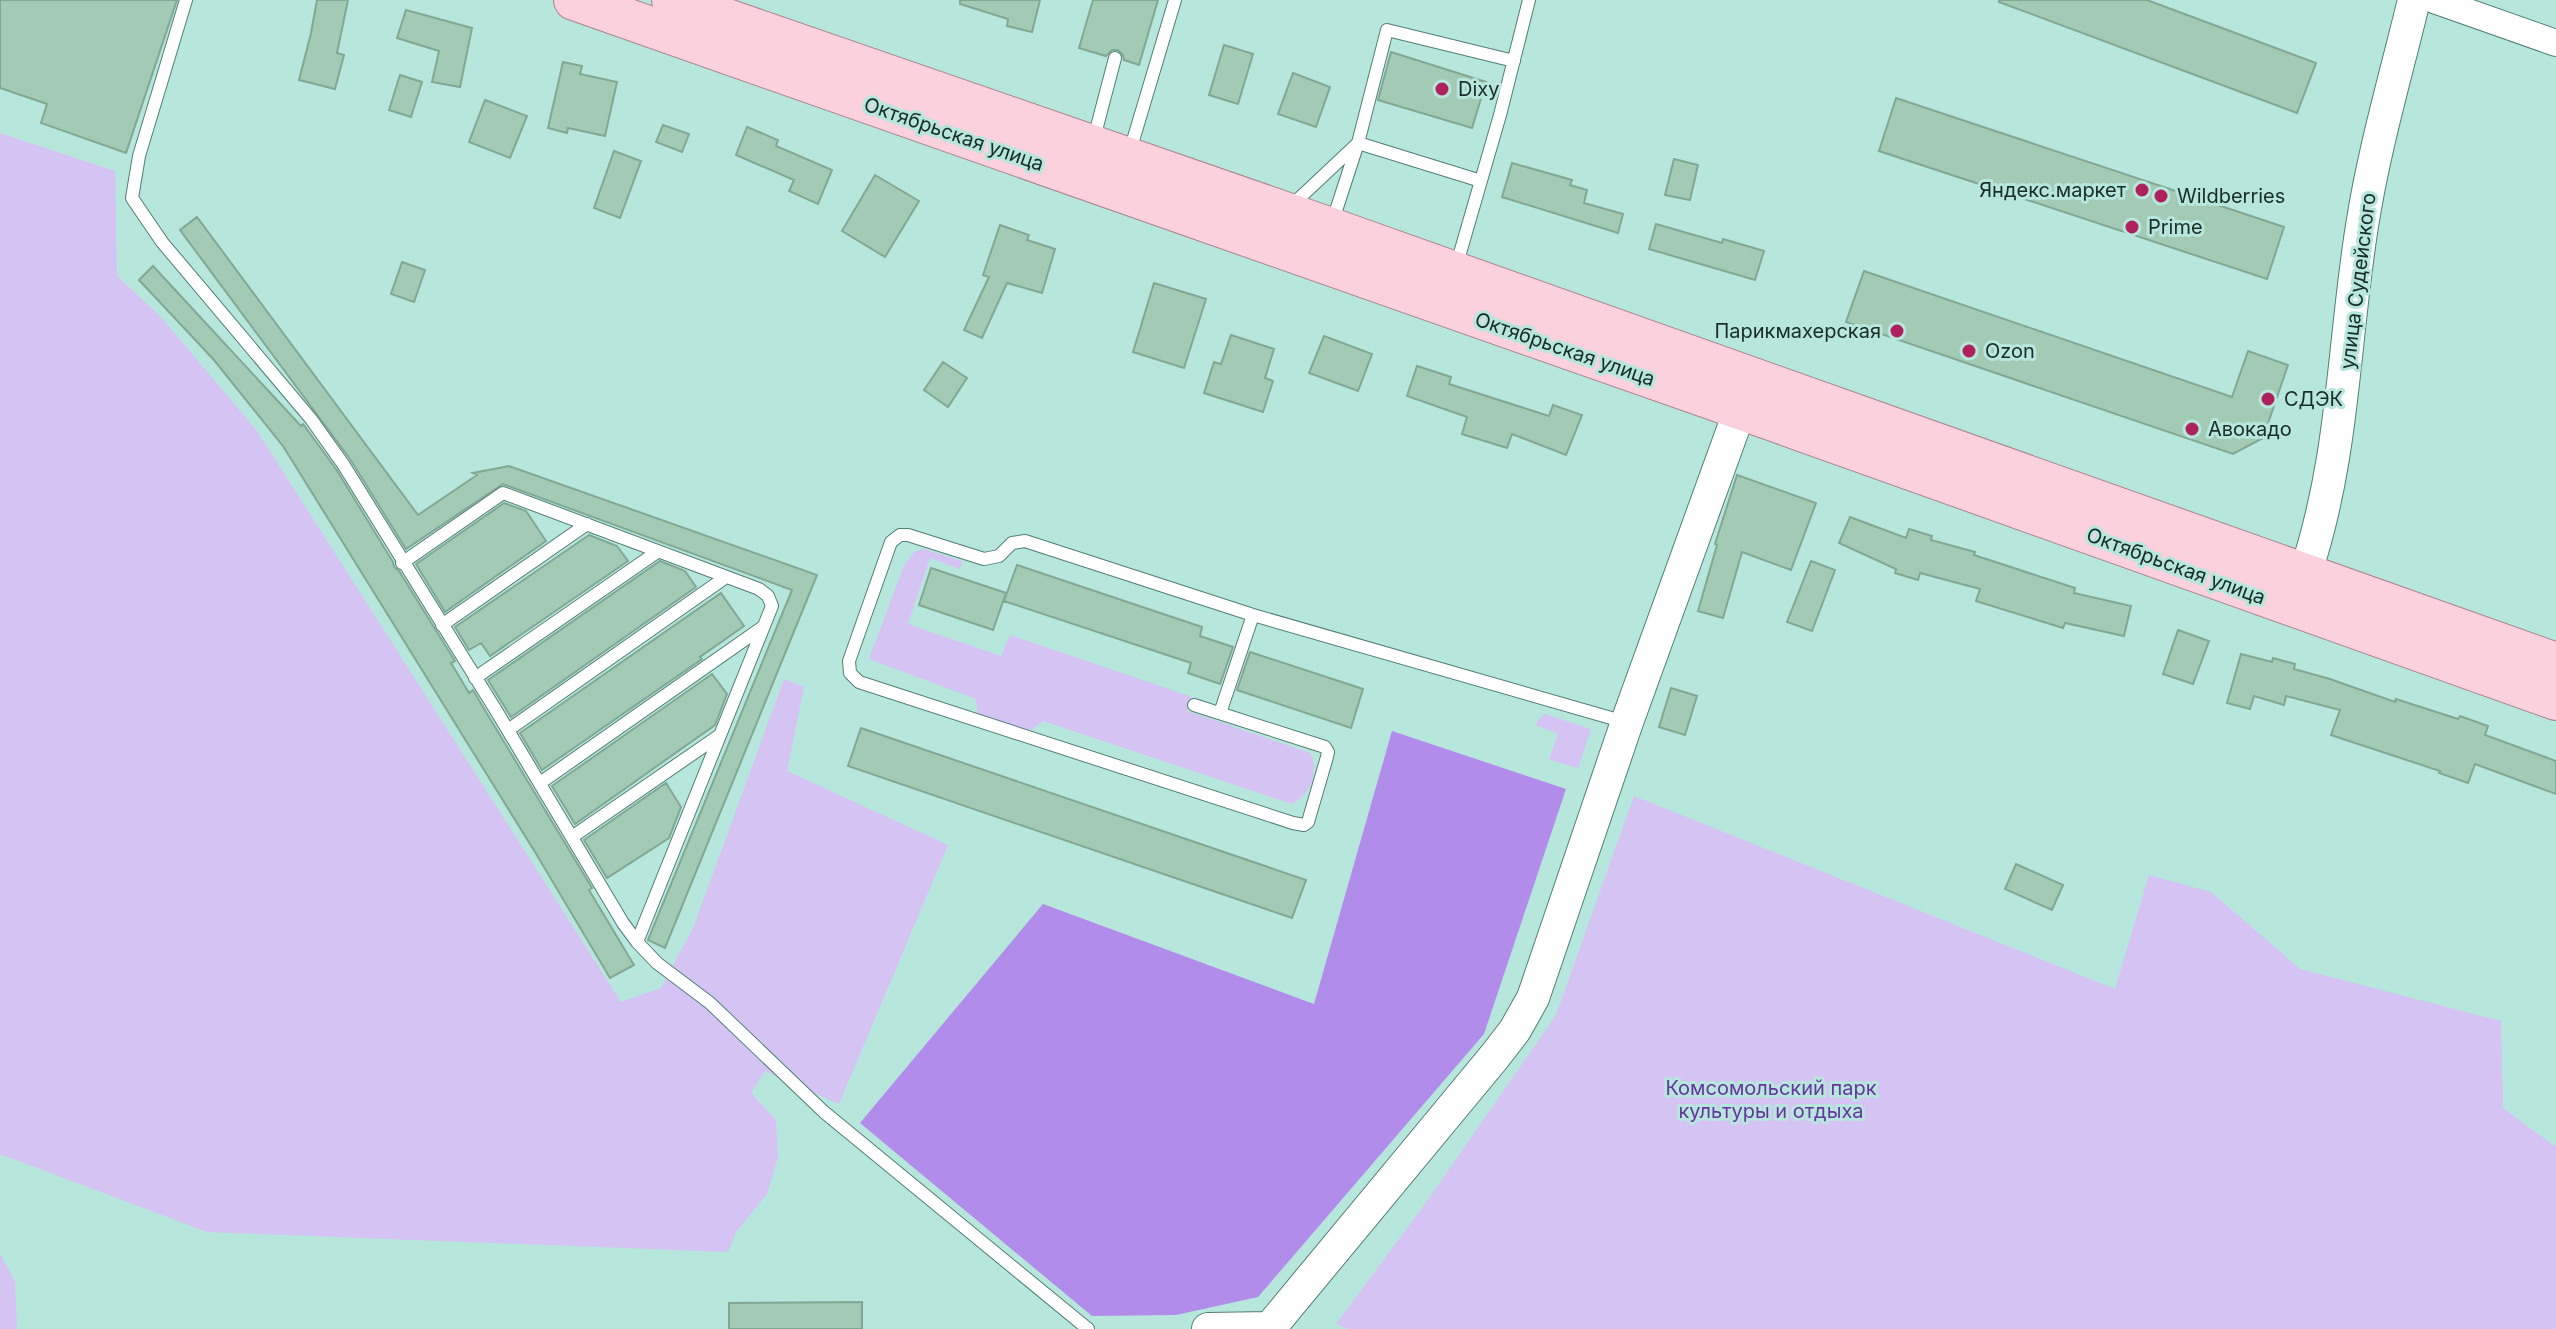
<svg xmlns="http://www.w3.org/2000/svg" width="2556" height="1329" viewBox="0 0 2556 1329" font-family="Inter,sans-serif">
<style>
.green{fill:#d5c3f3}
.forest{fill:#b18cea}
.building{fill:#a3cab5;stroke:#82a894;stroke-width:2}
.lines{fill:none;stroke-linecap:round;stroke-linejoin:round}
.service-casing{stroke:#517e76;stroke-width:14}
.minor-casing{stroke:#517e76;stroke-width:28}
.tertiary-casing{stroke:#517e76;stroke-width:34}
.primary-casing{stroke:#a9838e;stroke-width:42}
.service{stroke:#fff;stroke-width:12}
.minor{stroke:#fff;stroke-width:26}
.tertiary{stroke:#fff;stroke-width:32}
.primary{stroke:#fad1dc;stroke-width:40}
.poi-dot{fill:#ae215d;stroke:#b7e6dc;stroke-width:3}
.labels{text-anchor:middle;stroke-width:6;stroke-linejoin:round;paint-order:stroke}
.poi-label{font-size:20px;fill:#192c28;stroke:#b7e6dc;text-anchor:start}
.street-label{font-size:20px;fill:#192c28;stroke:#b7e6dc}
.park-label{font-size:20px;fill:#6734a0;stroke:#b7e6dc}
</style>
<rect width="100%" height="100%" fill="#b7e6dc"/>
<path class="green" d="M 0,133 L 115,171 L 117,276 L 161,317 L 257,431 L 621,1002 L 661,988 L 694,926 L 784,679 L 804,687 L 787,771 L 948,845 L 839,1104 L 765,1071 L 751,1093 L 776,1120 L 778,1157 L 767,1194 L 736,1232 L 728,1252 L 207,1232 L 0,1154 Z
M 924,549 L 962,561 L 960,569 L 930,558 L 908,624 L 1001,656 L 1010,635 L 1192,697 L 1187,711 L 1310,753 C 1320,771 1310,795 1292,804 L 1043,721 L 1028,732 L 978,716 L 976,699 L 869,659 L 904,566 L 914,552 Z
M 1545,714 L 1591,729 L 1578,768 L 1549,760 L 1558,734 L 1536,725 L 1537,721 Z
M 1634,796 L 2115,989 L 2149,875 L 2211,892 L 2300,969 L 2501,1021 L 2503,1108 L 2556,1147 L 2556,1329 L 1348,1329 L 1336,1324 L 1425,1204 L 1556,1015 Z
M 0,1254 L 15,1281 L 17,1329 L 0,1329 Z"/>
<path class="forest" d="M 1392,731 L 1566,789 L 1484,1034 L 1258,1297 L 1176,1315 L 1092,1316 L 860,1123 L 1043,904 L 1314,1004 Z"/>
<path class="building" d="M 0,0 L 177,0 L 126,153 L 41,123 L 47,104 L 0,88 Z
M 317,0 L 348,0 L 337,53 L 344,55 L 335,89 L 299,80 L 311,33 Z
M 960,0 L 1040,0 L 1032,32 L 1007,26 L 1008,19 L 960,4 Z
M 1093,0 L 1158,0 L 1139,65 L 1124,60 L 1123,55 L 1118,50 L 1112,50 L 1106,56 L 1079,48 Z
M 1999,0 L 2147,0 L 2316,63 L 2297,113 L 1999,2 Z
M 406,10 L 472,28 L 460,87 L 432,82 L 439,51 L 397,38 Z
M 1224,45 L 1253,54 L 1238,104 L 1209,95 Z
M 1391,52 L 1486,82 L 1472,128 L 1378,100 Z
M 563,62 L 582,66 L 580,74 L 617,82 L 605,136 L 568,128 L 567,133 L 548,128 Z
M 1293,73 L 1330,87 L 1316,127 L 1278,114 Z
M 400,75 L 422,82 L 411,117 L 389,110 Z
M 1896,98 L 2284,227 L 2267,279 L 1879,151 Z
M 485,100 L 527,116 L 510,158 L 469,142 Z
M 663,125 L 689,134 L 682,152 L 656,142 Z
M 747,127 L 778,140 L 776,146 L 832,170 L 818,204 L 789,191 L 794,180 L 736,155 Z
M 614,151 L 641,161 L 620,218 L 594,208 Z
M 1674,159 L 1698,165 L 1690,200 L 1665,195 Z
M 1512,163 L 1572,180 L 1570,185 L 1587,190 L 1584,203 L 1623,214 L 1618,233 L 1502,197 Z
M 875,175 L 919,201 L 885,257 L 842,231 Z
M 197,217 L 418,515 L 477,475 L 473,473 L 509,466 L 817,575 L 665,948 L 648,940 L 792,590 L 503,484 L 406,549 L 350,459 L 180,230 Z
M 1656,224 L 1722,243 L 1723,239 L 1764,251 L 1755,280 L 1649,249 Z
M 1000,225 L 1029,235 L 1027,240 L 1055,249 L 1042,293 L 1007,283 L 982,338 L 964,330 L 989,277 L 983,275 Z
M 402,262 L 425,270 L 414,302 L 391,294 Z
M 153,266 L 301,426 L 303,424 L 336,469 L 393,562 L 394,567 L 399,571 L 455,661 L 451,663 L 469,693 L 473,690 L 489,717 L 592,888 L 589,890 L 634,965 L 610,978 L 535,852 L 283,446 L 214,360 L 139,280 Z
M 1864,271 L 2232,397 L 2248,351 L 2288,365 L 2263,438 L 2233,454 L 1846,322 Z
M 1154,283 L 1206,299 L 1184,368 L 1133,352 Z
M 1231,335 L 1274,349 L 1265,378 L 1273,381 L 1263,412 L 1204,393 L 1214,362 L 1221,364 Z
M 1324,336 L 1372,354 L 1358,391 L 1309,373 Z
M 943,362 L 967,378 L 948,407 L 924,390 Z
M 1417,366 L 1451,377 L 1449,384 L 1549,416 L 1553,405 L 1582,415 L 1566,455 L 1512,434 L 1507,448 L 1462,434 L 1467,417 L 1407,396 Z
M 1737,475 L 1816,503 L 1791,570 L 1742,552 L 1723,618 L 1698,611 L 1717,545 L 1715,544 Z
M 504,503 L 526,511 L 546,541 L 445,612 L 416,564 Z
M 1850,517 L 1906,538 L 1909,529 L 1932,536 L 1931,540 L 1975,552 L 1974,555 L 2075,588 L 2074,593 L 2131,606 L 2124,636 L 2065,623 L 2063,628 L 1976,601 L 1980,589 L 1920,573 L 1918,580 L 1895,573 L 1896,569 L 1839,543 Z
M 589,535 L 617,546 L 628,561 L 490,656 L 481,643 L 469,650 L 455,627 Z
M 660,561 L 685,571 L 696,587 L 511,717 L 488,680 Z
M 1811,561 L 1835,570 L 1812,631 L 1787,622 Z
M 1017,565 L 1202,627 L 1200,636 L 1233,647 L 1220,684 L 1188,673 L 1191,663 L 1004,601 Z
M 931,568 L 1006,593 L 993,630 L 919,605 Z
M 721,593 L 744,626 L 700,657 L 702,659 L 542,770 L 520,733 Z
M 2178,630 L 2209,641 L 2193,684 L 2163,674 Z
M 1250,652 L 1363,689 L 1351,728 L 1237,690 Z
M 2241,654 L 2272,662 L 2273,658 L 2295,664 L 2294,669 L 2330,679 L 2395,702 L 2396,699 L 2458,719 L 2460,716 L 2488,726 L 2485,735 L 2556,761 L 2556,794 L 2475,764 L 2468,783 L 2439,773 L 2440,771 L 2331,735 L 2340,710 L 2286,696 L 2284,705 L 2254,696 L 2250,709 L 2227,703 Z
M 712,674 L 727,694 L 715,725 L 575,824 L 552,786 Z
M 1671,688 L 1697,696 L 1685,735 L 1659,727 Z
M 861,728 L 1306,880 L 1292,918 L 848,766 Z
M 666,783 L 681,807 L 669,838 L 607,878 L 584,840 Z
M 2016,864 L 2063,885 L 2052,910 L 2005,889 Z
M 862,1302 L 862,1329 L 729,1329 L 729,1303 Z"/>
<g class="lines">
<g class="service-casing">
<path id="service" d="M 186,0 L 139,156 L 132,198 L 162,242 L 311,419 L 343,464 L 497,712 L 623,923 L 637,942 L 657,963 L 710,1003 L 824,1112 L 1088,1329
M 1094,138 L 1115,58
M 1129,154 L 1175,0
M 1290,207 L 1358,143 L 1387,30 L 1514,61
M 1332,223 L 1358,143 L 1481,181
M 1456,267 L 1500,115 L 1529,0
M 402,563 L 503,493 L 759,589 L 768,596 L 772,606 L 637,942
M 442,625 L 587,524
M 475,678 L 657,552
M 1194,705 L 1325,747 L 1328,752 L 1327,757 L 1308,822 L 1304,825 L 1293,823 L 859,682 L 850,673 L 849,661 L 891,542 L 900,535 L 908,535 L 984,559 L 999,556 L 1012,543 L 1025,541 L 1253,615 L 1625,722
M 1220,713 L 1253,615
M 508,730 L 726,577
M 540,783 L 763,627
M 572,837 L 720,735"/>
</g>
<g class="minor-casing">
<path id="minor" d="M 2434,0 L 2556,43"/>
</g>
<g class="tertiary-casing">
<path id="tertiary" d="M 2305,574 C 2344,458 2343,345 2362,226 C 2374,149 2396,75 2414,0
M 1208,1329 L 1270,1328
M 1269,1329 L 1495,1056 L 1515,1030 L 1533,998 L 1627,722 L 1740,410"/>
</g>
<g class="primary-casing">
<path id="primary" d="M 574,0 L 1779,423 L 2556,700
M 672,0 L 1331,228 L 2556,663"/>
</g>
<use href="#service" class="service"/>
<use href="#minor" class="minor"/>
<use href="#tertiary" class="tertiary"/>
<use href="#primary" class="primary"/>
</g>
<g class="poi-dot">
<circle cx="1442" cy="89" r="8"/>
<circle cx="2142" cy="190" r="8"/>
<circle cx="2161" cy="196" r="8"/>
<circle cx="2132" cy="227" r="8"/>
<circle cx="1897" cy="331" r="8"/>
<circle cx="1969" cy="351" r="8"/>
<circle cx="2268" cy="399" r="8"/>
<circle cx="2192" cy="429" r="8"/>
</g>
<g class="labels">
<g class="poi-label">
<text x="1458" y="96">Dixy</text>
<text x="2126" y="197" text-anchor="end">Яндекс.маркет</text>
<text x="2177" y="203">Wildberries</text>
<text x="2148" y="234">Prime</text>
<text x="1881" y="338" text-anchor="end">Парикмахерская</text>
<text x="1985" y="358">Ozon</text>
<text x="2284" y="406">СДЭК</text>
<text x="2208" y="436">Авокадо</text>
</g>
<g class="street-label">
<text transform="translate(954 134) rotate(19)" y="7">Октябрьская улица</text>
<text transform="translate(2358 281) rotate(-83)" y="7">улица Судейского</text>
<text transform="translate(1565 349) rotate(19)" y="7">Октябрьская улица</text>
<text transform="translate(2176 566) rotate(20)" y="7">Октябрьская улица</text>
</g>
<g class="park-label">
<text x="1771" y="1095">Комсомольский парк<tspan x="1771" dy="23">культуры и отдыха</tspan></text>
</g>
</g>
</svg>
